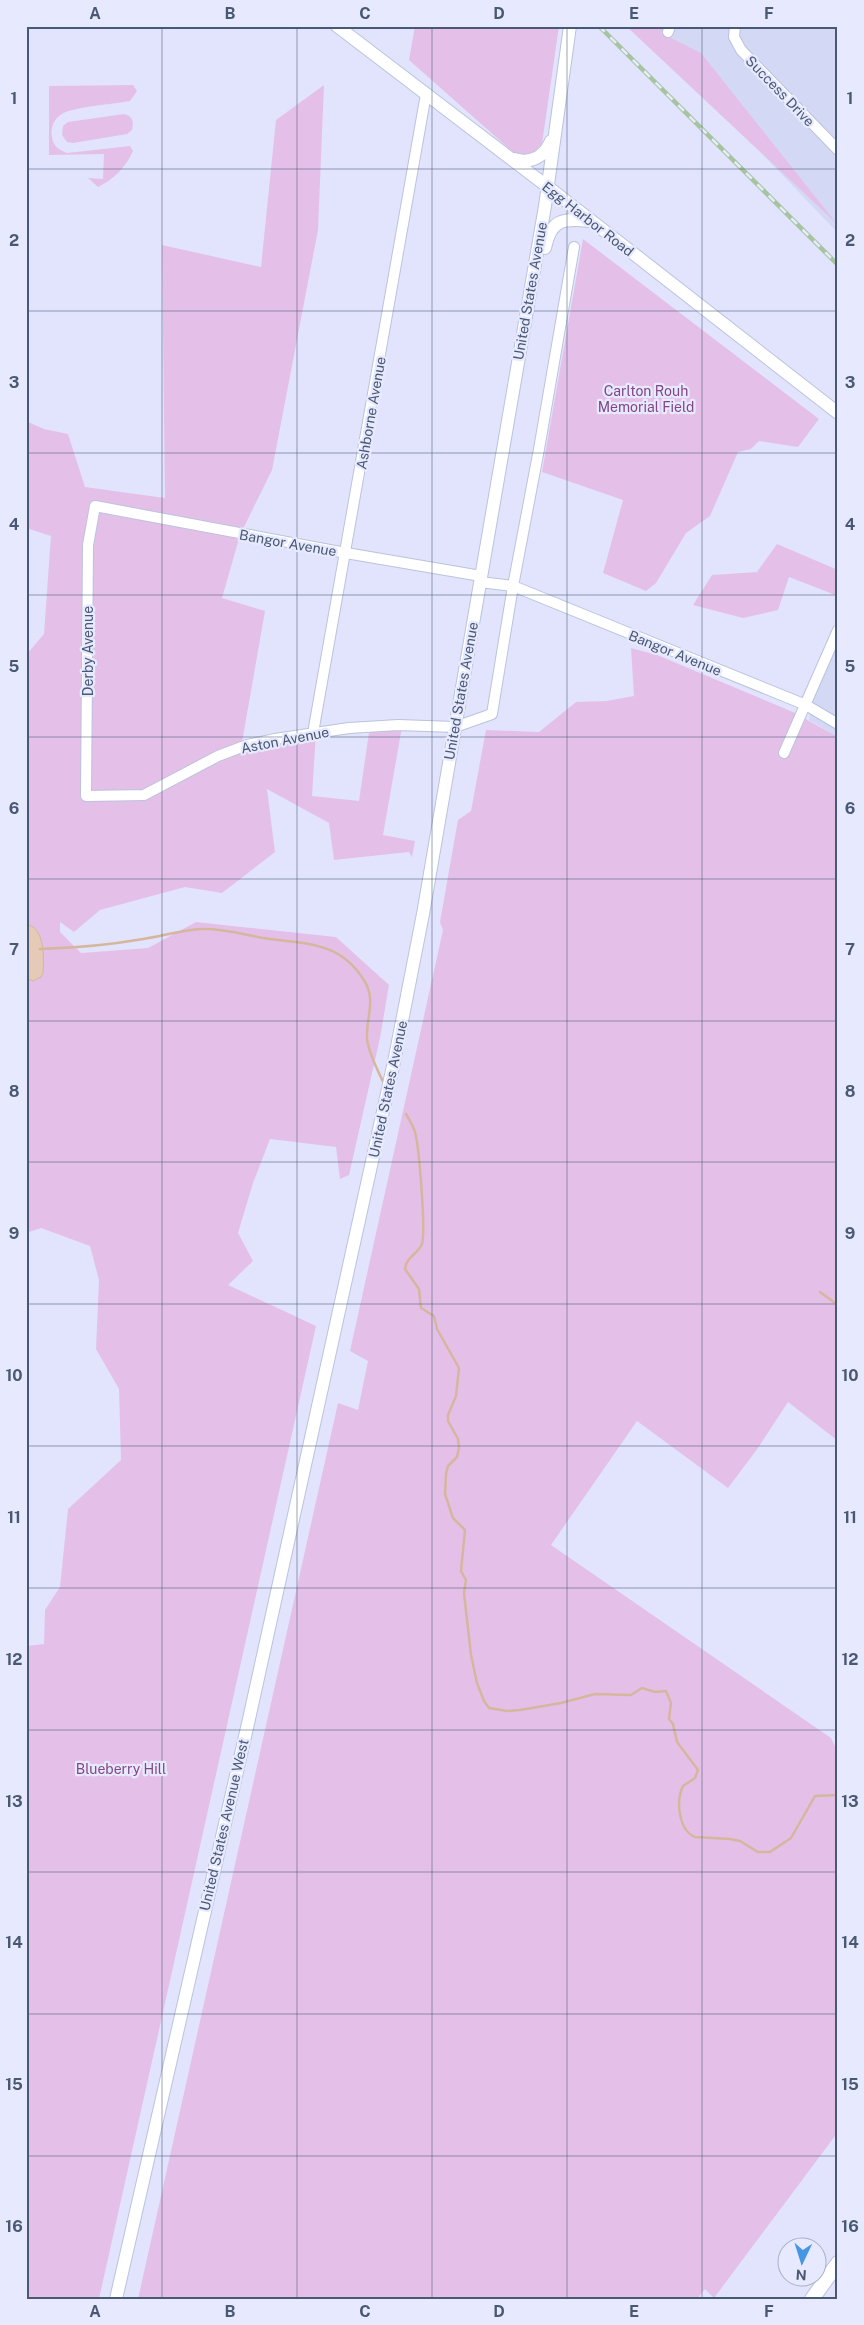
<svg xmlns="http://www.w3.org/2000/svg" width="864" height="2325" viewBox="0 0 864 2325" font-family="'Public Sans',sans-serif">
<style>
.residential{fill:#d3d8f5}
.green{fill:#e4c0e9}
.water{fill:#e5cab7;stroke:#d6b69d}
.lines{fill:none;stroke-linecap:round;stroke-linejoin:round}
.stream{stroke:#d6b69d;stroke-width:2.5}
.minor-casing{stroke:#bbc3dd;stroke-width:12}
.tertiary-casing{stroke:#bbc3dd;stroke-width:14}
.secondary-casing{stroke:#b9c4e2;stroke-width:16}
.minor{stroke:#fff;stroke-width:10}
.tertiary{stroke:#fff;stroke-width:12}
.secondary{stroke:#fff;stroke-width:14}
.rail-casing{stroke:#a7c4a1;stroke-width:4.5}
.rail{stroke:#e7eaff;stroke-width:2.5;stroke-dasharray:8;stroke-linecap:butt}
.grid{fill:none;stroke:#495873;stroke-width:1;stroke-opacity:0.55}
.labels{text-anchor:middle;stroke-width:4.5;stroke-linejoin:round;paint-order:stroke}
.street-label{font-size:14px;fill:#495873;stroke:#e7eaff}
.park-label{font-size:14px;fill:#834684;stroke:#e7eaff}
.neatline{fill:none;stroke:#495873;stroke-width:2}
.grid-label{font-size:16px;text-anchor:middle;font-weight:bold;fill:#495873}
</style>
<rect width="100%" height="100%" fill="#e1e4fc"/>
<path class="residential" d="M 649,26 L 838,26 L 838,233 L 645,32 Z
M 838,643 L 838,737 L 809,720 L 811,706 Z"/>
<path class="green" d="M 415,26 L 559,26 L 542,144 L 532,154 L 515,154 L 409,60 Z
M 626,26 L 664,26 L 661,33 L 701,53 L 837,224 Z
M 133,85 L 137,91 L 130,101 C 115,104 72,107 62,114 C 54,118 50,129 52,137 C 53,146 59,150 67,153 L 130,146 L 133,151 C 126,167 113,180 98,187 L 88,178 L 103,179 L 104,154 L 49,155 L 49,86 Z
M 324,85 L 318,230 L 272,470 L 240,535 L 222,598 L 265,611 L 241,748 L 316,732 L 312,796 L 359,801 L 370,726 L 402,727 L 383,835 L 415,841 L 412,857 L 409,852 L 334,860 L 329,823 L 267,789 L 275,852 L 222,893 L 185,887 L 100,910 L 74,932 L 60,922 L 60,932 L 81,953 L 148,948 L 196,922 L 336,937 L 389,985 L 380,1038 L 349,1175 L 340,1179 L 336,1147 L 270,1139 L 253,1183 L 238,1233 L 253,1261 L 228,1285 L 316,1326 L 99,2299 L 26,2299 L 26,1646 L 44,1644 L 45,1610 L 60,1587 L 68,1509 L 121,1460 L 119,1389 L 96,1349 L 99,1280 L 90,1246 L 41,1228 L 26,1233 L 26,655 L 44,634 L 51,536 L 26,528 L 26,421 L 44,429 L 68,434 L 85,487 L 165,498 L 162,245 L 261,267 L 276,120 Z
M 124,114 C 133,116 134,122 132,130 L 127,134 L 73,143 L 67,142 L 62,135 L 63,126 L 68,122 Z
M 583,239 L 819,419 L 798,447 L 759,441 L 751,449 L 738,452 L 710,516 L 686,533 L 656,583 L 646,591 L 603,573 L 623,500 L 542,472 Z
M 777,544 L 838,570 L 838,596 L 789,577 L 778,610 L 743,618 L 693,605 L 712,575 L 757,572 Z
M 631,648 L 657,655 L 793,712 L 838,737 L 838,1441 L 788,1402 L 758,1448 L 728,1488 L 637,1421 L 551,1545 L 831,1738 L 838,1752 L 838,2132 L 714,2298 L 705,2289 L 697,2299 L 138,2299 L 338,1403 L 358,1410 L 368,1361 L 350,1351 L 443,930 L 440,922 L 458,820 L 471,811 L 486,730 L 539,732 L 576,702 L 606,701 L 634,696 Z"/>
<path class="water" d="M 26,925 C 45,925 44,960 43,973 L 41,977 L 33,981 L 26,978 Z"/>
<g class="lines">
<path class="stream" d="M 40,949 C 74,948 109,945 143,939 C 163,936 181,930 202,929 C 226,928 247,936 270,939 C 310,944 342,943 365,982 C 376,1001 366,1018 367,1038 C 368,1053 378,1070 384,1084
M 406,1114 C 409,1119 413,1126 415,1132 C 419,1146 426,1230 422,1244 C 418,1254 406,1257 405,1269 L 419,1289 L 421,1308 L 434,1316 L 437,1329 L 459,1368 L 456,1396 L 448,1415 L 448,1421 L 458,1439 L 459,1448 L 457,1457 L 448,1466 L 446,1474 L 445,1494 L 453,1518 L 465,1530 L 461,1571 L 466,1580 L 464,1593 L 471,1655 L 477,1683 L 484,1701 L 489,1708 L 507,1711 L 520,1710 L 561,1703 L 595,1694 L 631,1695 L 642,1688 L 655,1692 L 666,1691 L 671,1703 L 669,1719 L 673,1724 L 677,1742 L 698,1770 L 695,1778 L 683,1786 C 676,1800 678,1830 695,1837 L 730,1839 L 740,1841 L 758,1852 L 770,1852 L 791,1838 L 815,1796 L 838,1795
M 820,1292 L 838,1305"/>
<g class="minor-casing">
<path id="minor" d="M 735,26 L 734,37 L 741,50 L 838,150
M 668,32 L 670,26
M 481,576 L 346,553 L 95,506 L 88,545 L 86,796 L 144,795 L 218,756 L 247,745 L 275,739 L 349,728 L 398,725 L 455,727 L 492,714 L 513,586 L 539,449 L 574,247
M 480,582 L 513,586 L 806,705 L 838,724
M 313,733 L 426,94
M 784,753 L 838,630"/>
</g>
<g class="tertiary-casing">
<path id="tertiary" d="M 337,26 L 548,187 L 838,413
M 514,159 C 531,164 544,157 551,141
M 545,248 C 551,219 563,218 590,221
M 116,2299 L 249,1719 L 395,1057 L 423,914 L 545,206 L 570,26"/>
</g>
<g class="secondary-casing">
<path id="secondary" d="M 812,2299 L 838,2263"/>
</g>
<use href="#minor" class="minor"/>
<use href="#tertiary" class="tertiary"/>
<use href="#secondary" class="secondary"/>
<g class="rail-casing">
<path id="rail" d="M 599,26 L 838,265"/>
</g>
<use href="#rail" class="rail"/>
</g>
<path class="grid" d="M 162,26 L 162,2299M 297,26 L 297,2299M 432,26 L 432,2299M 567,26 L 567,2299M 702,26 L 702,2299M 26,169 L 838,169M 26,311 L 838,311M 26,453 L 838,453M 26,595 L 838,595M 26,737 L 838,737M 26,879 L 838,879M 26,1021 L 838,1021M 26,1162 L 838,1162M 26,1304 L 838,1304M 26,1446 L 838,1446M 26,1588 L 838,1588M 26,1730 L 838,1730M 26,1872 L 838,1872M 26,2014 L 838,2014M 26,2156 L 838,2156"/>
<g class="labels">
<g class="street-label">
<text transform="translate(780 91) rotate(46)" y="5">Success Drive</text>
<text transform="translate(588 219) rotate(38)" y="5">Egg Harbor Road</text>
<text transform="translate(530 291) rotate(-80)" y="5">United States Avenue</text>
<text transform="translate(371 413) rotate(-80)" y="5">Ashborne Avenue</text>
<text transform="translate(288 543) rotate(10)" y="5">Bangor Avenue</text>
<text transform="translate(88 651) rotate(-90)" y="5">Derby Avenue</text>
<text transform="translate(675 653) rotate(22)" y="5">Bangor Avenue</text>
<text transform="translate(461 691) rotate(-80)" y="5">United States Avenue</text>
<text transform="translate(285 740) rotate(-11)" y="5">Aston Avenue</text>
<text transform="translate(388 1089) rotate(-78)" y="5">United States Avenue</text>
<text transform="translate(224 1825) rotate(-77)" y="5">United States Avenue West</text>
</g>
<g class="park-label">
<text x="646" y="396">Carlton Rouh<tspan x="646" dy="16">Memorial Field</tspan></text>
<text x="121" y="1774">Blueberry Hill</text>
</g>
</g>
<rect width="864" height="2325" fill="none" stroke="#e7eaff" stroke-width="55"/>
<g transform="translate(802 2262) rotate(184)"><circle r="24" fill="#e7eaff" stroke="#a8b0c7"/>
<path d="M0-4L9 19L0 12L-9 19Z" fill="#4796e5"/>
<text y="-8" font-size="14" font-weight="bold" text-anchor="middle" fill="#495873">N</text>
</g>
<rect x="28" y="28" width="808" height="2270" class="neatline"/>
<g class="grid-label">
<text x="95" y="19">A</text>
<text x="230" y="19">B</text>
<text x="365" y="19">C</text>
<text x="499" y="19">D</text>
<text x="634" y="19">E</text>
<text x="769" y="19">F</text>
<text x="14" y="104">1</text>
<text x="850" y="104">1</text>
<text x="14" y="246">2</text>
<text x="850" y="246">2</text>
<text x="14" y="388">3</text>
<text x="850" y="388">3</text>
<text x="14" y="530">4</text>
<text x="850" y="530">4</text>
<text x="14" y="672">5</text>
<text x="850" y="672">5</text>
<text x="14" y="814">6</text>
<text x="850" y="814">6</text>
<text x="14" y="955">7</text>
<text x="850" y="955">7</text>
<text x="14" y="1097">8</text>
<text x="850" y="1097">8</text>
<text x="14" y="1239">9</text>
<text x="850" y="1239">9</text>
<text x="14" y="1381">10</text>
<text x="850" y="1381">10</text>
<text x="14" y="1523">11</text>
<text x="850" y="1523">11</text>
<text x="14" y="1665">12</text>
<text x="850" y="1665">12</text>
<text x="14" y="1807">13</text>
<text x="850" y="1807">13</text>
<text x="14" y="1948">14</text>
<text x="850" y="1948">14</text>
<text x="14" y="2090">15</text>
<text x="850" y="2090">15</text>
<text x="14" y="2232">16</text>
<text x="850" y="2232">16</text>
<text x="95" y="2317">A</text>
<text x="230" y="2317">B</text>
<text x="365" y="2317">C</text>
<text x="499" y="2317">D</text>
<text x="634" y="2317">E</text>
<text x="769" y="2317">F</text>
</g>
</svg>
